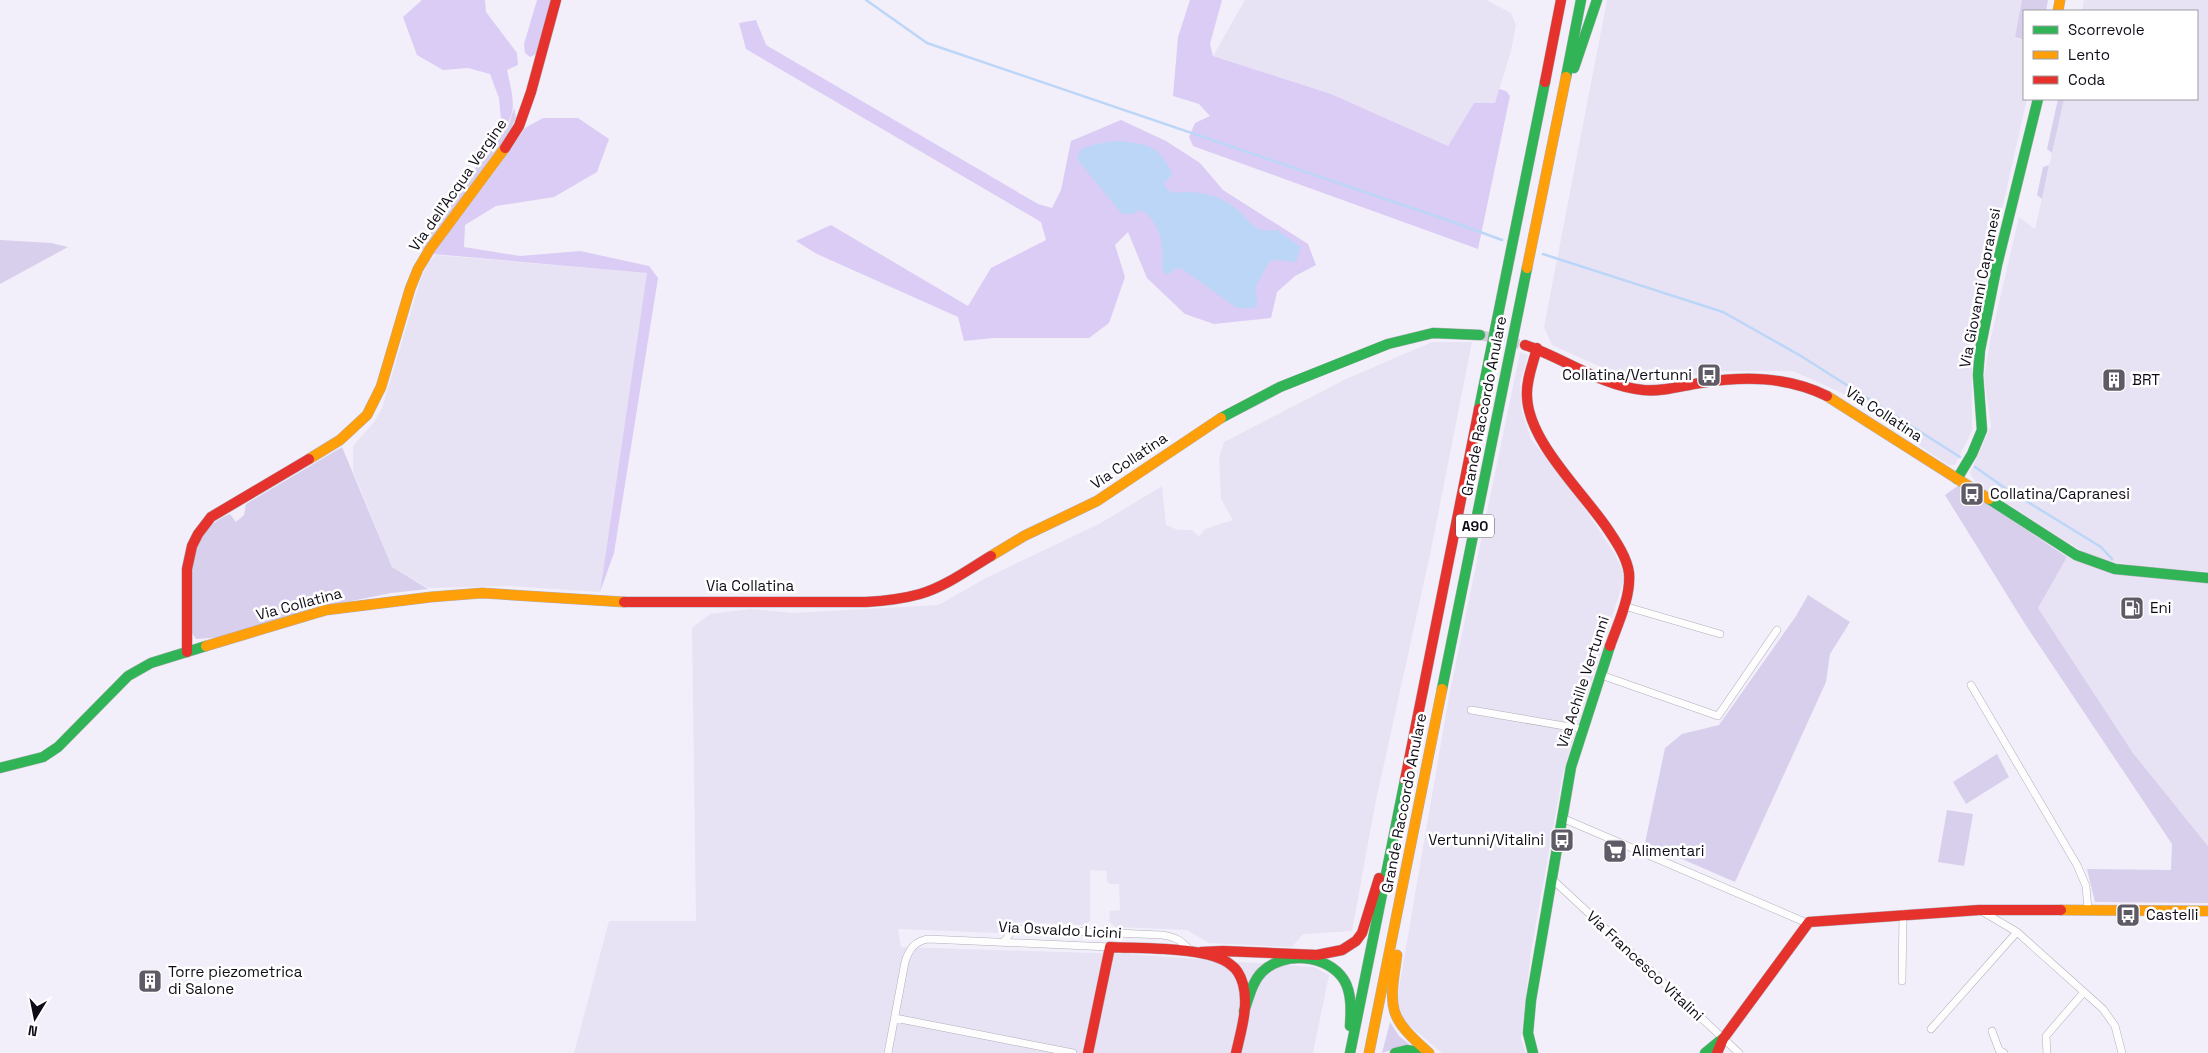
<svg xmlns="http://www.w3.org/2000/svg" width="2208" height="1053" viewBox="0 0 2208 1053" font-family="'Space Grotesk',sans-serif">
<style>
.built{fill:#e8e3f4}
.green{fill:#d8cfec}
.forest{fill:#daccf4}
.water{fill:#bcd6f8}
.lines{fill:none;stroke-linecap:round;stroke-linejoin:round}
.stream{stroke:#bcd6f8;stroke-width:2.5}
.secondary-tunnel{stroke:#d0cdd8;stroke-width:10;stroke-dasharray:10 5;stroke-linecap:butt}
.street-casing{stroke:#b1aeb8;stroke-width:8}
.fast-casing{stroke:#b1aeb8;stroke-width:11}
.slow-casing{stroke:#b1aeb8;stroke-width:11}
.jam-casing{stroke:#b1aeb8;stroke-width:11}
.street{stroke:#fdfdfe;stroke-width:7}
.fast{stroke:#30b455;stroke-width:10}
.slow{stroke:#ff9f0a;stroke-width:10}
.jam{stroke:#e5322d;stroke-width:10}
.labels{text-anchor:middle;stroke-width:5;stroke-linejoin:round;paint-order:stroke}
.shield{fill:#fff;stroke:#58555d;stroke-width:1}
.shield-label{font-size:14px;font-weight:bold;fill:#100c17}
.street-label{font-size:15px;fill:#100c17;stroke:#fff}
.poi-label{font-size:15px;fill:#100c17;stroke:#fff;text-anchor:start}
</style>
<rect width="100%" height="100%" fill="#f2effa"/>
<path class="built" d="M 1245,0 L 1486,0 L 1511,13 L 1516,26 L 1511,51 L 1495,103 L 1474,103 L 1448,146 L 1331,94 L 1213,56 Z
M 1607,0 L 2023,0 L 2015,38 L 2024,40 L 2024,99 L 2027,99 L 1972,342 L 1972,431 L 1955,465 L 1948,465 L 1842,393 L 1793,371 L 1721,371 L 1660,381 L 1636,381 L 1618,375 L 1552,345 L 1544,327 Z
M 2084,0 L 2208,0 L 2208,572 L 2136,566 L 2096,559 L 2063,540 L 1976,483 L 1970,473 L 1991,426 L 1984,377 L 1990,341 L 2019,217 L 2035,229 L 2064,99 L 2197,99 L 2197,11 L 2082,11 Z
M 435,255 L 647,273 L 600,592 L 509,586 L 428,588 L 392,567 L 353,471 L 353,446 L 374,422 L 382,408 L 420,281 L 428,263 Z
M 1432,342 L 1472,342 L 1431,550 L 1375,805 L 1352,931 L 1303,934 L 1292,947 L 1209,943 L 1187,930 L 1115,927 L 1109,921 L 1110,911 L 1120,910 L 1119,884 L 1110,884 L 1107,881 L 1106,871 L 1090,870 L 1090,921 L 1085,925 L 1018,922 L 997,933 L 898,929 L 901,947 L 1126,954 L 1314,967 L 1329,975 L 1313,1053 L 574,1053 L 609,921 L 696,921 L 692,628 L 710,614 L 751,609 L 793,613 L 938,605 L 988,577 L 1101,523 L 1162,486 L 1166,525 L 1178,530 L 1192,530 L 1199,537 L 1205,529 L 1233,520 L 1221,499 L 1219,458 L 1224,442 L 1346,379 Z
M 1520,352 L 1528,355 L 1520,383 L 1522,411 L 1531,439 L 1575,494 L 1615,554 L 1625,576 L 1563,773 L 1531,952 L 1521,1039 L 1526,1053 L 1442,1053 L 1404,1021 L 1397,1000 L 1449,696 Z
M 2067,557 L 2090,566 L 2118,574 L 2208,583 L 2208,846 L 2133,753 L 2038,608 Z"/>
<path class="green" d="M 2022,0 L 2048,0 L 2046,11 L 2024,11 L 2024,40 L 2015,37 Z
M 2058,99 L 2064,99 L 2052,153 L 2047,149 Z
M 514,108 L 516,118 L 501,149 L 424,250 L 420,248 L 502,130 L 509,124 Z
M 2049,165 L 2042,199 L 2037,195 L 2043,167 Z
M 0,240 L 51,243 L 68,247 L 0,284 Z
M 342,447 L 392,567 L 428,589 L 391,593 L 322,607 L 223,637 L 196,639 L 190,630 C 192,588 182,532 230,514 L 236,522 L 244,515 L 246,504 Z
M 1959,485 L 2067,557 L 2038,608 L 2133,753 L 2208,846 L 2208,903 L 2095,902 L 2087,869 L 2171,870 L 2172,844 L 2025,624 L 1945,495 Z
M 1808,595 L 1850,622 L 1830,654 L 1826,682 L 1735,882 L 1645,843 L 1665,748 L 1682,734 L 1719,725 L 1796,616 Z
M 1997,754 L 2009,777 L 1966,804 L 1953,782 Z
M 1947,810 L 1973,814 L 1964,866 L 1938,862 Z
M 1390,1022 L 1399,1036 L 1409,1044 L 1382,1053 Z"/>
<path class="forest" d="M 422,0 L 485,0 L 486,12 L 517,53 L 518,65 L 507,70 C 511,91 520,113 502,130 L 499,98 L 490,74 L 468,68 L 443,70 L 417,55 L 403,17 Z
M 537,0 L 551,0 L 536,54 L 530,57 L 525,53 L 524,44 Z
M 1190,0 L 1222,0 L 1210,44 L 1213,56 L 1331,94 L 1448,146 L 1474,103 L 1495,103 L 1499,89 L 1506,91 L 1510,96 L 1478,249 L 1193,146 L 1189,137 L 1195,123 L 1210,116 L 1199,104 L 1173,96 L 1178,37 Z
M 756,20 L 766,45 L 1038,204 L 1052,208 L 1061,190 L 1071,141 L 1121,120 L 1166,141 L 1200,163 L 1223,190 L 1308,244 L 1316,265 L 1295,276 L 1277,292 L 1271,318 L 1214,324 L 1185,314 L 1147,278 L 1128,232 L 1115,245 L 1125,277 L 1109,323 L 1089,338 L 993,338 L 964,341 L 958,317 L 817,254 L 796,241 L 831,225 L 968,306 L 991,268 L 1046,240 L 1041,222 L 746,49 L 739,23 Z
M 543,118 L 578,118 L 609,139 L 597,172 L 554,197 L 496,206 L 465,225 L 464,247 L 520,256 L 580,251 L 649,266 L 658,278 L 614,553 L 600,592 L 647,273 L 433,254 L 504,159 L 525,128 Z"/>
<path class="water" d="M 1120,141 C 1153,145 1157,146 1173,174 L 1165,182 L 1165,187 L 1172,193 C 1193,190 1217,193 1235,208 C 1253,222 1251,233 1277,230 L 1301,247 L 1296,262 L 1275,260 L 1269,262 L 1256,286 L 1257,306 L 1253,308 L 1237,308 L 1182,269 L 1177,268 L 1169,274 L 1165,274 C 1160,267 1163,258 1162,250 C 1162,235 1154,216 1140,210 L 1133,214 L 1122,214 L 1077,159 L 1080,150 C 1093,144 1105,142 1120,141 Z"/>
<g class="lines">
<path class="stream" d="M 866,0 L 927,43 L 1453,222 L 1502,240
M 1543,254 L 1723,312 L 1801,356 L 1960,457
M 1975,467 L 2005,488 L 2101,547 L 2112,559"/>
<path class="secondary-tunnel" d="M 1480,335 L 1520,344"/>
<g class="street-casing">
<path id="street" d="M 1624,606 L 1720,634
M 1601,675 L 1718,716 L 1777,630
M 1971,685 L 2077,865 L 2086,886 L 2088,910
M 1471,710 L 1582,729
M 1562,818 L 1807,923
M 1551,878 L 1739,1053
M 1983,912 L 2017,932 L 2103,1009 L 2115,1026 L 2122,1053
M 1004,942 L 1011,932 L 1021,929 L 1162,935 C 1176,937 1183,941 1191,952
M 1902,981 L 1903,914
M 895,1018 L 1073,1053
M 1931,1029 L 2017,932
M 1992,1031 L 1999,1050 L 2004,1053
M 888,1053 L 905,962 C 909,949 915,941 928,939 L 1110,947
M 2047,1053 L 2046,1036 L 2084,992"/>
</g>
<g class="fast-casing">
<path id="fast" d="M 1574,68 L 1597,0
M 1566,77 L 1581,0
M 1479,409 L 1545,82
M 1221,418 L 1280,387 L 1388,344 L 1433,333 L 1480,335
M 1957,479 L 1972,454 L 1982,430 L 1978,375 L 1980,350 L 1997,265 L 2038,99
M 1989,499 L 2076,555 L 2115,569 L 2208,578
M 1442,689 L 1527,268
M 0,768 L 43,757 L 58,747 L 128,676 L 151,663 L 206,646
M 1244,1011 C 1249,998 1252,982 1262,972 C 1283,951 1328,954 1344,980 C 1352,993 1351,1012 1350,1026
M 1350,1053 L 1405,780
M 1395,1053 L 1407,1050 L 1424,1053
M 1533,1053 L 1528,1033 L 1531,1000 L 1571,767 L 1610,646
M 1705,1053 L 1722,1039"/>
</g>
<g class="slow-casing">
<path id="slow" d="M 2058,11 L 2060,0
M 1527,268 L 1566,77
M 1827,396 L 1989,499
M 309,459 L 340,440 L 367,415 L 381,387 L 410,289 L 418,269 L 430,249 L 505,148
M 991,556 L 1024,536 L 1097,501 L 1221,418
M 206,646 L 326,610 L 431,597 L 482,593 L 624,602
M 2061,910 L 2208,911
M 1397,955 C 1389,1009 1387,1016 1429,1053
M 1369,1053 L 1442,689"/>
</g>
<g class="jam-casing">
<path id="jam" d="M 1545,82 L 1561,0
M 505,148 L 519,126 L 531,92 L 556,0
M 1525,345 C 1564,358 1601,386 1643,390 C 1662,392 1681,386 1700,383 C 1744,376 1786,376 1827,396
M 1537,348 C 1533,364 1526,380 1527,396 C 1528,442 1585,494 1609,531 C 1617,543 1627,558 1629,573 C 1631,597 1618,623 1610,646
M 624,602 L 866,602 C 884,601 902,599 920,594 C 945,587 969,569 991,556
M 187,652 L 187,569 L 192,546 L 198,534 L 211,517 L 309,459
M 1405,780 L 1479,409
M 1201,952 L 1223,951 L 1317,955 L 1342,950 L 1356,941 L 1362,933 L 1379,878
M 1088,1053 L 1110,947 C 1140,949 1209,946 1231,965 C 1237,969 1241,977 1243,984 C 1249,1006 1241,1031 1236,1053
M 1717,1053 L 1723,1039 L 1809,922 L 1979,910 L 2061,910"/>
</g>
<use href="#street" class="street"/>
<use href="#fast" class="fast"/>
<use href="#slow" class="slow"/>
<use href="#jam" class="jam"/>
</g>
<defs>
<g id="bus-square" transform="scale(1.25)"><rect x="-9" y="-9" width="18" height="18" rx="4" fill="#5f5b66" stroke="#fff"/><path d="M-5-6H5V4H4V6H2V4H-2V6H-4V4H-5ZM-3.5-4V0h7V-4ZM-3.5 1.2v1.5H-2V1.2ZM2 1.2v1.5H3.5V1.2Z" fill="#fff"/></g>
<g id="building-square" transform="scale(1.25)"><rect x="-9" y="-9" width="18" height="18" rx="4" fill="#5f5b66" stroke="#fff"/><path d="M-4-6H4V6H1V3H-1V6H-4ZM-2.5-4.3h1.7v1.8h-1.7ZM.8-4.3h1.7v1.8H.8ZM-2.5-1h1.7V.8h-1.7ZM.8-1h1.7V.8H.8Z" fill="#fff"/></g>
<g id="fuel-square" transform="scale(1.25)"><rect x="-9" y="-9" width="18" height="18" rx="4" fill="#5f5b66" stroke="#fff"/><path d="M-5.5-6h7V0h2V4h1.3V-2.5L3-4.5l.8-.8L6-3V5H2.5V1h-1V6h-7ZM-4.2-4.7v3.2H.2V-4.7Z" fill="#fff"/></g>
<g id="supermarket-square" transform="scale(1.25)"><rect x="-9" y="-9" width="18" height="18" rx="4" fill="#5f5b66" stroke="#fff"/><path d="M-6-5.5h2.5l.6 2H6L4.5 2H-2.5L-4.4-4H-6ZM-1.5 3.2a1.3 1.3 0 1 0 .1 0ZM3 3.2a1.3 1.3 0 1 0 .1 0Z" fill="#fff"/></g>
</defs>
<g fill-rule="evenodd">
<use href="#bus-square" x="1709" y="375"/>
<use href="#building-square" x="2114" y="380"/>
<use href="#bus-square" x="1972" y="494"/>
<use href="#fuel-square" x="2132" y="608"/>
<use href="#bus-square" x="1562" y="840"/>
<use href="#supermarket-square" x="1615" y="851"/>
<use href="#bus-square" x="2128" y="915"/>
<use href="#building-square" x="150" y="981"/>
</g>
<g class="labels">
<rect class="shield" x="1456" y="514.5" width="38" height="23" rx="4"/>
<g class="shield-label">
<text x="1475" y="531">A90</text>
</g>
<g class="street-label">
<text transform="translate(458 185) rotate(-55)" y="5">Via dell'Acqua Vergine</text>
<text transform="translate(1980 288) rotate(-79)" y="5">Via Giovanni Capranesi</text>
<text transform="translate(1484 406) rotate(-79)" y="5">Grande Raccordo Anulare</text>
<text transform="translate(1884 414) rotate(33)" y="5">Via Collatina</text>
<text transform="translate(1129 461) rotate(-34)" y="5">Via Collatina</text>
<text x="750" y="591">Via Collatina</text>
<text transform="translate(299 604) rotate(-15)" y="5">Via Collatina</text>
<text transform="translate(1583 682) rotate(-72)" y="5">Via Achille Vertunni</text>
<text transform="translate(1404 803) rotate(-79)" y="5">Grande Raccordo Anulare</text>
<text transform="translate(1060 930) rotate(3)" y="5">Via Osvaldo Licini</text>
<text transform="translate(1645 966) rotate(43)" y="5">Via Francesco Vitalini</text>
</g>
<g class="poi-label">
<text x="1692" y="380" text-anchor="end">Collatina/Vertunni</text>
<text x="2132" y="385">BRT</text>
<text x="1990" y="499">Collatina/Capranesi</text>
<text x="2150" y="613">Eni</text>
<text x="1544" y="845" text-anchor="end">Vertunni/Vitalini</text>
<text x="1632" y="856">Alimentari</text>
<text x="2146" y="920">Castelli</text>
<text x="168" y="977">Torre piezometrica<tspan x="168" dy="17">di Salone</tspan></text>
</g>
</g>
<rect x="2023" y="10" width="175" height="90" fill="#ffffff" stroke="#9f9ea2"/>
<rect x="2033" y="26" width="25" height="8" fill="#30b455" stroke="#9f9ea2"/>
<text x="2068" y="35" font-size="15" fill="#100c17">Scorrevole</text>
<rect x="2033" y="51" width="25" height="8" fill="#ff9f0a" stroke="#9f9ea2"/>
<text x="2068" y="60" font-size="15" fill="#100c17">Lento</text>
<rect x="2033" y="76" width="25" height="8" fill="#e5322d" stroke="#9f9ea2"/>
<text x="2068" y="85" font-size="15" fill="#100c17">Coda</text>
<g transform="translate(35 1018) rotate(190)" stroke="#ffffff" stroke-width="4" paint-order="stroke">
<path d="M0-4L9 19L0 12L-9 19Z" fill="#100c17"/>
<text y="-8" font-size="14" font-weight="bold" text-anchor="middle" fill="#100c17">N</text>
</g>
</svg>
